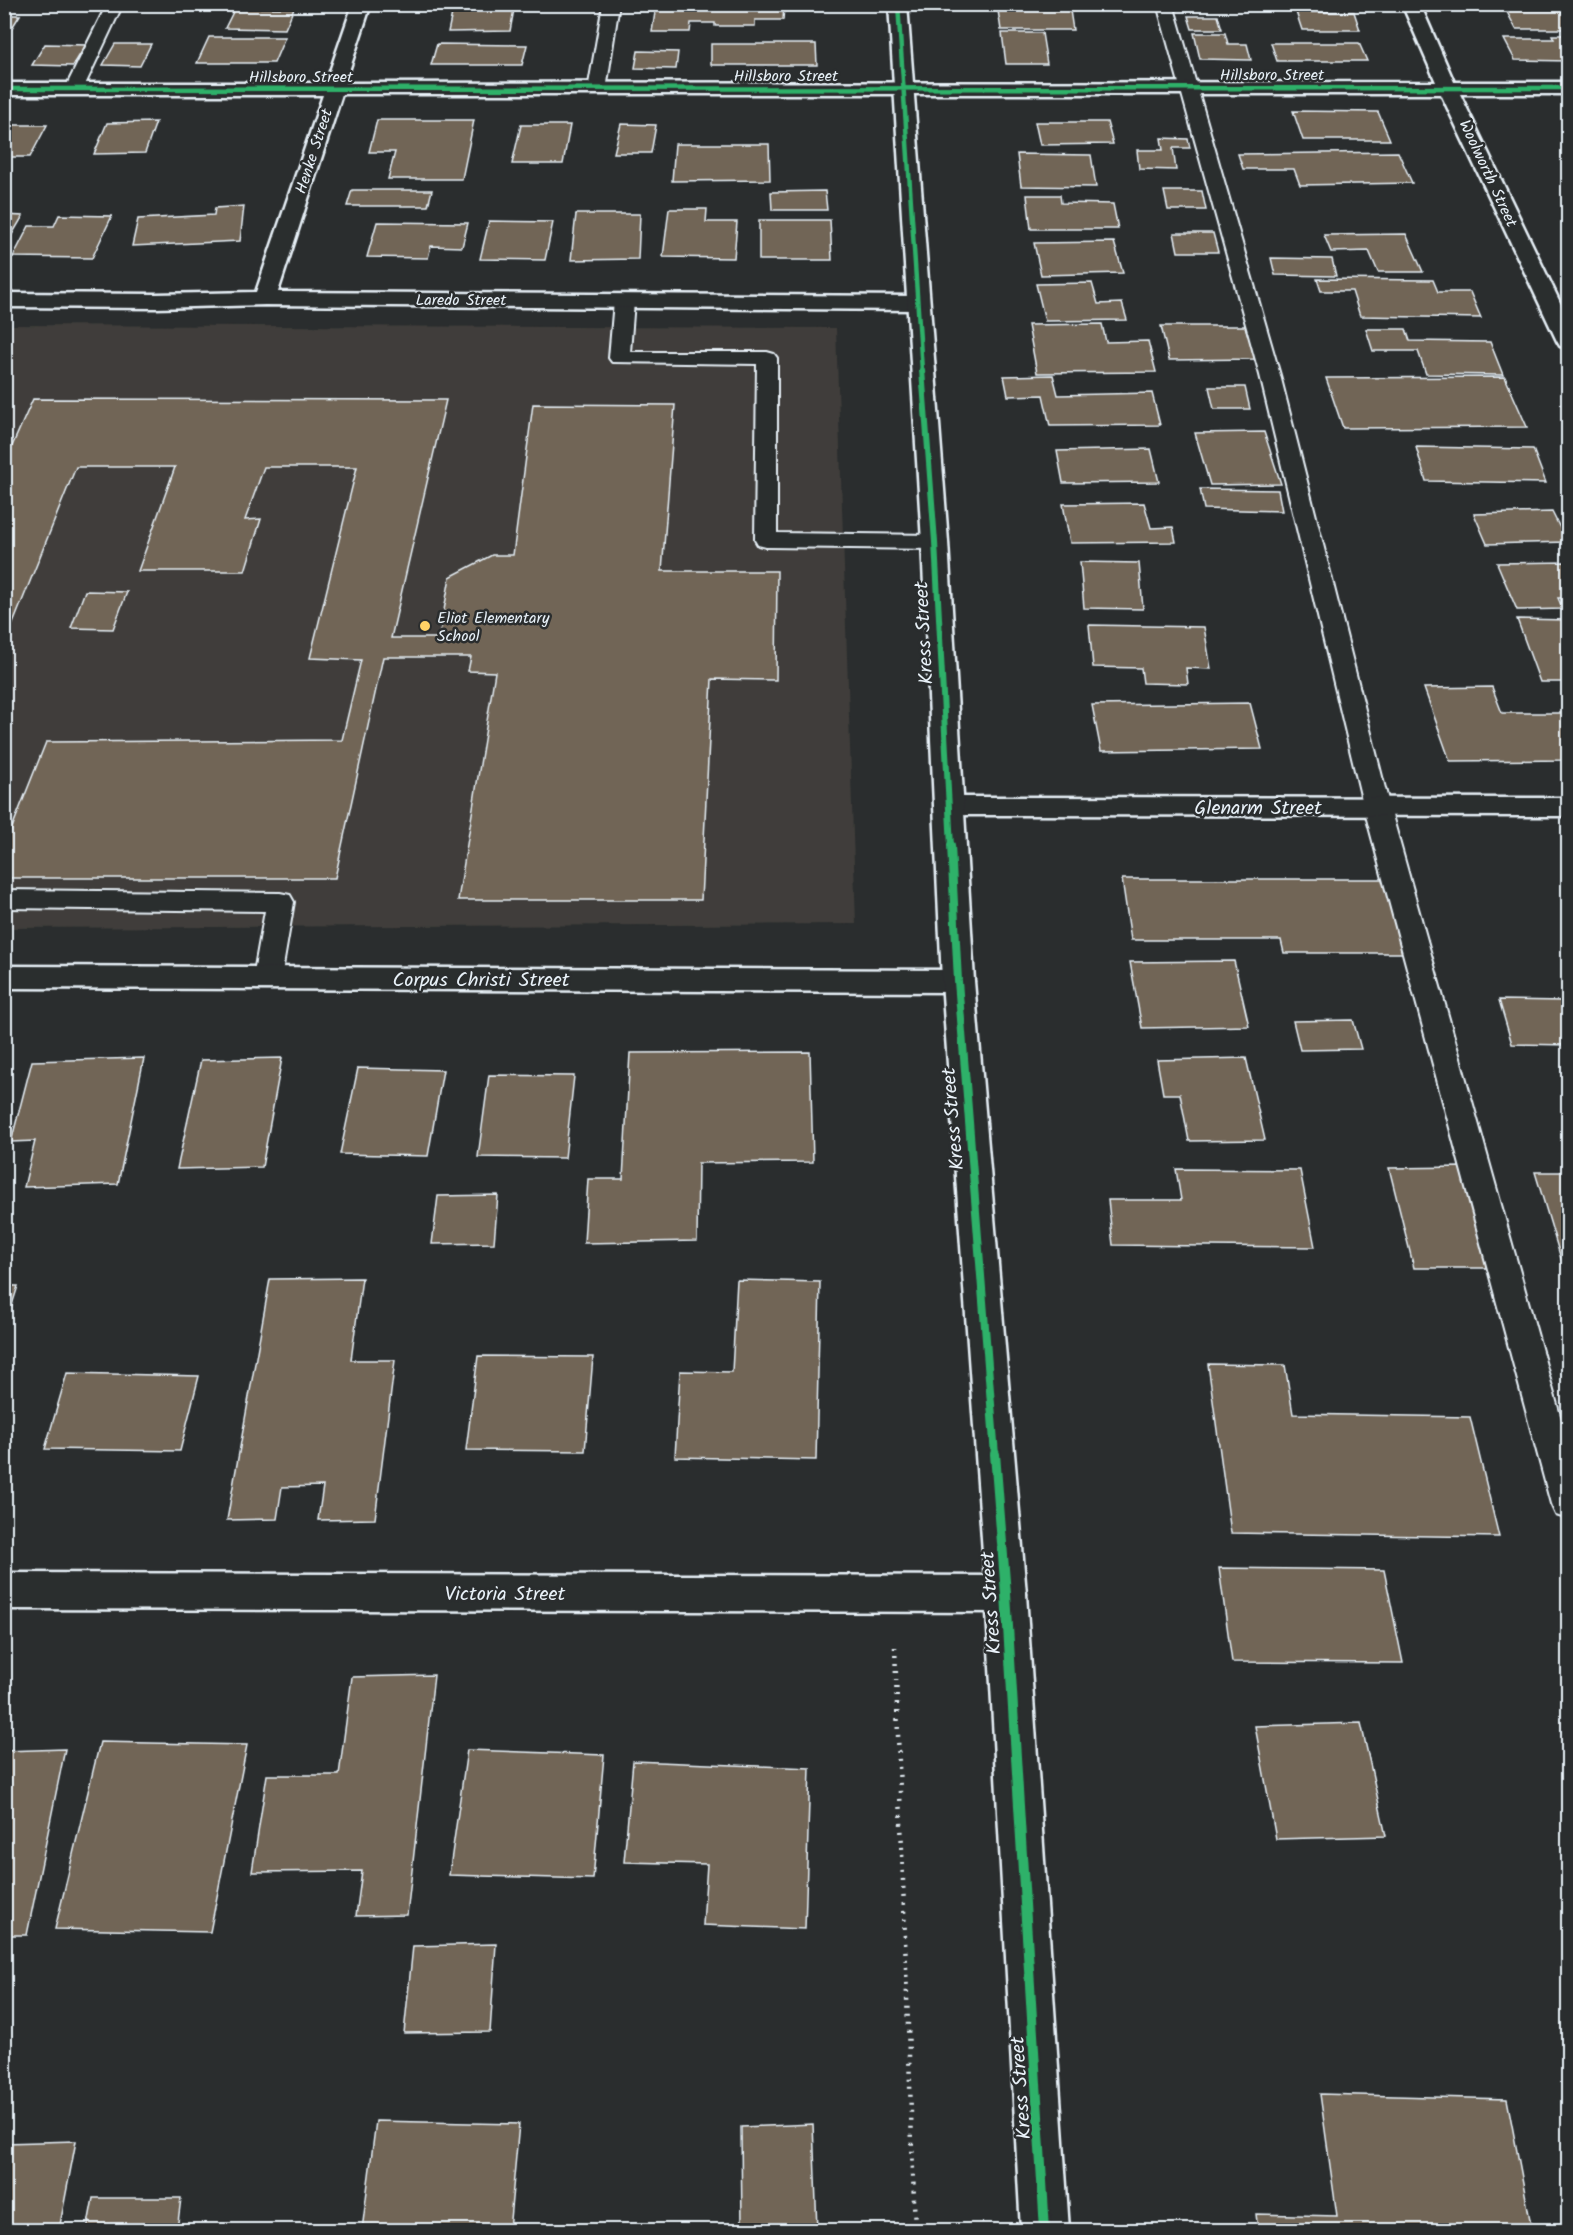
<svg xmlns="http://www.w3.org/2000/svg" width="1573" height="2235" viewBox="0 0 1573 2235" font-family="Kalam,sans-serif">
<style>
.built{fill:#3f3e3a}
.building{fill:#716557;stroke:#e8f1f8;stroke-width:1.5}
.lines{fill:none;stroke-linecap:round;stroke-linejoin:round}
.service-casing{stroke:#e8f1f8;stroke-width:4}
.minor-casing{stroke:#e8f1f8;stroke-width:5}
.tertiary-casing{stroke:#e8f1f8;stroke-width:5}
.path{stroke:#e8f1f8;stroke-width:4.5;stroke-dasharray:2 6;stroke-linecap:butt}
.service{fill:#2a2d2e;fill-rule:evenodd}
.minor{fill:#2a2d2e;fill-rule:evenodd}
.tertiary{fill:#2a2d2e;fill-rule:evenodd}
.cycleway-far3-casing{stroke:#2a2d2e;stroke-width:7}
.cycleway-far2-casing{stroke:#2a2d2e;stroke-width:9}
.cycleway-far1-casing{stroke:#2a2d2e;stroke-width:11}
.cycleway-casing{stroke:#2a2d2e;stroke-width:14}
.cycleway-far3{stroke:#2db169;stroke-width:4.5}
.cycleway-far2{stroke:#2db169;stroke-width:6}
.cycleway-far1{stroke:#2db169;stroke-width:8}
.cycleway{stroke:#2db169;stroke-width:10}
.poi-dot{fill:#ffd166;stroke:#2a2d2e;stroke-width:2}
.labels{text-anchor:middle;stroke-width:5;stroke-linejoin:round;paint-order:stroke}
.far-street-label{font-size:16px;fill:#e8f1f8;stroke:#2a2d2e}
.far-poi-label{font-size:16px;fill:#e8f1f8;stroke:#2a2d2e;text-anchor:start}
.street-label{font-size:20px;fill:#e8f1f8;stroke:#2a2d2e}
</style>
<rect width="100%" height="100%" fill="#2a2d2e"/>
<filter id="ink" filterUnits="userSpaceOnUse"><feTurbulence type="fractalNoise" baseFrequency=".0167" numOctaves="2"/><feDisplacementMap in="SourceGraphic" scale="12" xChannelSelector="R" yChannelSelector="G"/><feConvolveMatrix kernelMatrix="1 2 1 2 8 2 1 2 1" color-interpolation-filters="sRGB"/></filter>
<g filter="url(#ink)">
<path class="built" d="M 4,325 L 836,328 L 856,924 L 5,928 Z"/>
<path class="building" d="M 4,4 L 13,4 L 7,15 L 20,15 L 10,31 L 4,31 Z
M 454,4 L 515,4 L 510,31 L 448,32 Z
M 997,4 L 1069,4 L 1073,30 L 1001,30 Z
M 656,6 L 784,6 L 783,20 L 755,20 L 755,26 L 715,26 L 715,23 L 691,23 L 690,32 L 652,32 Z
M 235,8 L 294,8 L 285,29 L 225,28 Z
M 1506,10 L 1561,10 L 1568,24 L 1568,29 L 1516,29 Z
M 1296,12 L 1354,12 L 1360,30 L 1302,30 Z
M 1188,16 L 1218,16 L 1222,29 L 1192,29 Z
M 1002,33 L 1042,33 L 1047,64 L 1006,64 Z
M 1194,33 L 1225,33 L 1228,44 L 1247,44 L 1251,60 L 1200,59 Z
M 1552,35 L 1568,35 L 1568,61 L 1515,60 L 1504,39 L 1554,39 Z
M 209,37 L 285,37 L 274,63 L 197,63 Z
M 1271,43 L 1359,43 L 1367,61 L 1277,61 Z
M 45,44 L 86,45 L 73,66 L 32,65 Z
M 115,44 L 151,44 L 140,66 L 103,65 Z
M 437,44 L 527,45 L 522,65 L 431,65 Z
M 711,44 L 816,44 L 817,65 L 711,65 Z
M 638,51 L 678,52 L 676,69 L 635,68 Z
M 1293,111 L 1378,112 L 1390,140 L 1303,140 Z
M 377,120 L 474,120 L 462,179 L 388,179 L 395,152 L 369,152 Z
M 156,122 L 145,153 L 94,154 L 107,123 Z
M 1035,122 L 1107,122 L 1113,144 L 1040,145 Z
M 621,124 L 656,125 L 651,153 L 614,153 Z
M 4,125 L 47,125 L 30,157 L 4,157 Z
M 521,125 L 570,125 L 563,164 L 512,164 Z
M 1161,138 L 1188,139 L 1190,148 L 1173,148 L 1176,170 L 1139,169 L 1137,150 L 1163,150 Z
M 675,144 L 769,144 L 770,180 L 672,181 Z
M 1398,152 L 1412,183 L 1300,185 L 1294,169 L 1243,169 L 1238,154 Z
M 1017,154 L 1091,155 L 1096,187 L 1021,186 Z
M 352,190 L 432,190 L 428,206 L 347,206 Z
M 825,191 L 827,210 L 772,210 L 771,192 Z
M 1164,191 L 1202,191 L 1206,210 L 1168,210 Z
M 1027,195 L 1060,195 L 1061,203 L 1113,204 L 1118,229 L 1031,229 Z
M 244,206 L 240,241 L 132,246 L 138,219 L 214,215 L 215,208 Z
M 669,209 L 707,209 L 706,222 L 737,222 L 734,258 L 663,257 Z
M 576,214 L 640,214 L 638,259 L 571,260 Z
M 4,215 L 23,216 L 4,248 Z
M 59,215 L 112,216 L 92,258 L 13,257 L 29,226 L 54,226 Z
M 759,220 L 830,220 L 832,260 L 759,260 Z
M 489,221 L 553,222 L 545,260 L 480,259 Z
M 377,222 L 468,223 L 462,247 L 431,246 L 428,258 L 367,257 Z
M 1174,233 L 1213,233 L 1218,252 L 1178,252 Z
M 1406,234 L 1423,272 L 1378,272 L 1369,251 L 1331,252 L 1324,235 Z
M 1114,242 L 1123,273 L 1041,275 L 1034,243 Z
M 1271,258 L 1332,259 L 1336,276 L 1275,275 Z
M 1317,279 L 1433,280 L 1438,292 L 1470,292 L 1481,318 L 1360,316 L 1352,291 L 1321,291 Z
M 1092,283 L 1098,304 L 1122,303 L 1127,320 L 1045,321 L 1036,284 Z
M 1102,324 L 1106,342 L 1148,341 L 1156,372 L 1037,373 L 1028,325 Z
M 1161,326 L 1245,326 L 1256,359 L 1169,360 Z
M 1366,329 L 1406,329 L 1410,341 L 1490,342 L 1503,375 L 1426,374 L 1418,351 L 1373,351 Z
M 1053,375 L 1058,395 L 1152,393 L 1160,425 L 1050,426 L 1043,395 L 1008,396 L 1004,376 Z
M 1505,377 L 1527,427 L 1343,428 L 1326,378 Z
M 1209,387 L 1245,387 L 1250,409 L 1214,409 Z
M 33,399 L 446,400 L 391,638 L 439,638 L 450,577 L 492,555 L 513,555 L 533,404 L 675,405 L 662,571 L 777,571 L 776,680 L 712,679 L 701,900 L 458,900 L 495,672 L 468,671 L 471,657 L 383,657 L 335,878 L 4,878 L 4,848 L 46,742 L 342,740 L 361,660 L 310,658 L 357,467 L 264,467 L 245,520 L 261,519 L 245,571 L 138,571 L 175,467 L 76,467 L 4,646 L 4,464 Z
M 1264,432 L 1281,484 L 1210,485 L 1195,433 Z
M 1416,447 L 1533,449 L 1546,483 L 1426,481 Z
M 1151,449 L 1159,482 L 1063,483 L 1057,451 Z
M 1200,489 L 1278,490 L 1282,511 L 1204,509 Z
M 1144,503 L 1151,528 L 1173,527 L 1176,542 L 1070,543 L 1063,504 Z
M 1552,512 L 1567,542 L 1487,544 L 1474,514 Z
M 1080,562 L 1139,563 L 1143,609 L 1084,608 Z
M 1568,562 L 1568,598 L 1558,598 L 1563,609 L 1517,610 L 1497,563 Z
M 85,591 L 127,592 L 113,629 L 71,628 Z
M 1517,619 L 1568,620 L 1568,682 L 1540,682 Z
M 1089,625 L 1204,627 L 1211,669 L 1186,668 L 1188,684 L 1143,683 L 1141,668 L 1093,667 Z
M 1492,687 L 1502,713 L 1568,713 L 1568,760 L 1450,761 L 1424,688 Z
M 1250,703 L 1262,749 L 1101,751 L 1092,705 Z
M 1122,879 L 1391,879 L 1411,953 L 1284,953 L 1281,940 L 1131,940 Z
M 1234,961 L 1249,1026 L 1142,1028 L 1130,962 Z
M 1499,1000 L 1564,1001 L 1568,1014 L 1568,1045 L 1512,1044 Z
M 1353,1020 L 1361,1049 L 1300,1050 L 1293,1021 Z
M 810,1052 L 813,1162 L 698,1163 L 697,1241 L 584,1243 L 588,1179 L 623,1179 L 630,1053 Z
M 144,1058 L 118,1184 L 24,1187 L 35,1141 L 11,1142 L 32,1061 Z
M 282,1058 L 262,1167 L 177,1169 L 201,1060 Z
M 1246,1058 L 1265,1140 L 1189,1141 L 1180,1094 L 1163,1094 L 1157,1060 Z
M 358,1068 L 443,1070 L 428,1156 L 340,1154 Z
M 489,1075 L 574,1076 L 565,1158 L 478,1157 Z
M 1465,1167 L 1493,1268 L 1414,1268 L 1389,1168 Z
M 1176,1169 L 1300,1170 L 1315,1247 L 1113,1245 L 1108,1200 L 1181,1200 Z
M 1535,1172 L 1568,1172 L 1568,1272 L 1565,1272 Z
M 498,1195 L 494,1243 L 432,1244 L 438,1196 Z
M 362,1278 L 351,1360 L 395,1360 L 375,1519 L 318,1520 L 323,1486 L 282,1487 L 277,1519 L 227,1520 L 270,1279 Z
M 737,1280 L 820,1282 L 816,1460 L 675,1457 L 680,1371 L 732,1372 Z
M 4,1286 L 18,1286 L 4,1330 Z
M 478,1356 L 593,1357 L 585,1451 L 466,1450 Z
M 1208,1364 L 1285,1365 L 1293,1414 L 1470,1417 L 1499,1537 L 1231,1533 Z
M 67,1373 L 199,1376 L 180,1451 L 45,1449 Z
M 1219,1568 L 1384,1570 L 1403,1663 L 1232,1662 Z
M 434,1675 L 407,1915 L 356,1916 L 362,1871 L 252,1872 L 267,1775 L 339,1775 L 352,1677 Z
M 1361,1723 L 1386,1836 L 1276,1839 L 1255,1726 Z
M 100,1742 L 247,1745 L 210,1932 L 55,1929 Z
M 65,1749 L 27,1935 L 4,1935 L 4,1751 Z
M 467,1750 L 604,1755 L 593,1879 L 449,1875 Z
M 633,1761 L 810,1768 L 805,1929 L 703,1925 L 707,1864 L 624,1862 Z
M 496,1944 L 490,2032 L 404,2033 L 413,1946 Z
M 1320,2094 L 1507,2099 L 1532,2230 L 1258,2230 L 1256,2214 L 1337,2216 Z
M 376,2121 L 519,2124 L 509,2230 L 362,2230 Z
M 813,2124 L 817,2230 L 687,2230 L 742,2229 L 741,2127 Z
M 76,2141 L 59,2230 L 4,2230 L 4,2143 Z
M 93,2198 L 181,2198 L 177,2230 L 87,2230 Z"/>
<g class="lines">
<g class="service-casing">
<path id="service" d="M 107,4 L 123,4 L 83,89 L 80,93 L 68,93 L 65,89 Z
M 603,4 L 619,4 L 606,90 L 603,94 L 591,94 L 588,90 Z
M 1157,4 L 1173,4 L 1280,375 L 1390,808 L 1568,1444 L 1568,1519 L 1556,1515 L 1551,1504 L 1364,808 L 1260,375 Z
M 624,295 L 631,297 L 634,301 L 630,352 L 767,352 L 774,354 L 777,358 L 777,533 L 935,535 L 943,537 L 946,542 L 943,547 L 935,549 L 766,547 L 758,545 L 755,540 L 757,364 L 612,362 L 609,358 L 614,301 L 617,297 Z
M 4,890 L 280,893 L 290,895 L 294,902 L 281,978 L 277,985 L 267,988 L 257,985 L 253,978 L 265,911 L 4,908 Z"/>
</g>
<g class="minor-casing">
<path id="minor" d="M 353,4 L 371,4 L 345,83 L 1436,82 L 1402,4 L 1420,4 L 1454,82 L 1568,82 L 1568,94 L 1460,94 L 1568,319 L 1568,348 L 1560,346 L 1557,341 L 1441,94 L 342,94 L 278,292 L 917,296 L 925,298 L 928,303 L 925,308 L 917,310 L 265,305 L 156,308 L 4,307 L 4,293 L 156,294 L 256,292 L 323,95 L 4,95 L 4,83 L 326,83 Z
M 949,797 L 1568,798 L 1568,816 L 949,815 L 939,813 L 935,806 L 939,799 Z
M 4,966 L 958,970 L 969,973 L 974,981 L 969,989 L 958,992 L 4,988 Z
M 4,1573 L 1006,1576 L 1020,1581 L 1026,1594 L 1020,1607 L 1006,1612 L 4,1609 Z"/>
</g>
<g class="tertiary-casing">
<path id="tertiary" d="M 889,4 L 907,4 L 948,542 L 974,981 L 1026,1594 L 1069,2230 L 1021,2230 L 986,1594 L 942,981 L 922,542 Z"/>
</g>
<path class="path" d="M 895,1647 L 915,2230"/>
<use href="#service" class="service"/>
<use href="#minor" class="minor"/>
<use href="#tertiary" class="tertiary"/>
<g class="cycleway-far3-casing">
<path id="cycleway-far3" d="M 898,4 L 922,371
M 4,89 L 1568,88"/>
</g>
<g class="cycleway-far2-casing">
<path id="cycleway-far2" d="M 922,370 L 935,542 L 951,847"/>
</g>
<g class="cycleway-far1-casing">
<path id="cycleway-far1" d="M 951,845 L 958,981 L 995,1455"/>
</g>
<g class="cycleway-casing">
<path id="cycleway" d="M 995,1454 L 1006,1594 L 1045,2230"/>
</g>
<use href="#cycleway-far3" class="cycleway-far3"/>
<use href="#cycleway-far2" class="cycleway-far2"/>
<use href="#cycleway-far1" class="cycleway-far1"/>
<use href="#cycleway" class="cycleway"/>
</g>
</g>
<circle class="poi-dot" cx="425" cy="626" r="6"/>
<g class="labels">
<g class="far-street-label">
<text x="1272" y="80">Hillsboro Street</text>
<text x="786" y="81">Hillsboro Street</text>
<text x="301" y="82">Hillsboro Street</text>
<text transform="translate(313 151) rotate(-72)" y="6">Henke Street</text>
<text transform="translate(1489 173) rotate(65)" y="6">Woolworth Street</text>
<text x="461" y="305">Laredo Street</text>
</g>
<g class="far-poi-label">
<text x="437" y="623">Eliot Elementary<tspan x="437" dy="18">School</tspan></text>
</g>
<g class="street-label">
<text transform="translate(923 633) rotate(-93)" y="7">Kress Street</text>
<text x="1258" y="814">Glenarm Street</text>
<text x="481" y="986">Corpus Christi Street</text>
<text transform="translate(952 1119) rotate(-95)" y="7">Kress Street</text>
<text x="505" y="1600">Victoria Street</text>
<text transform="translate(990 1603) rotate(-94)" y="7">Kress Street</text>
<text transform="translate(1020 2088) rotate(-94)" y="7">Kress Street</text>
</g>
</g>
<rect width="1573" height="2235" fill="none" stroke="#2a2d2e" stroke-width="24"/>
<rect x="12" y="12" width="1549" height="2211" fill="none" stroke="#e8f1f8" stroke-width="2" filter="url(#ink)"/>
</svg>
